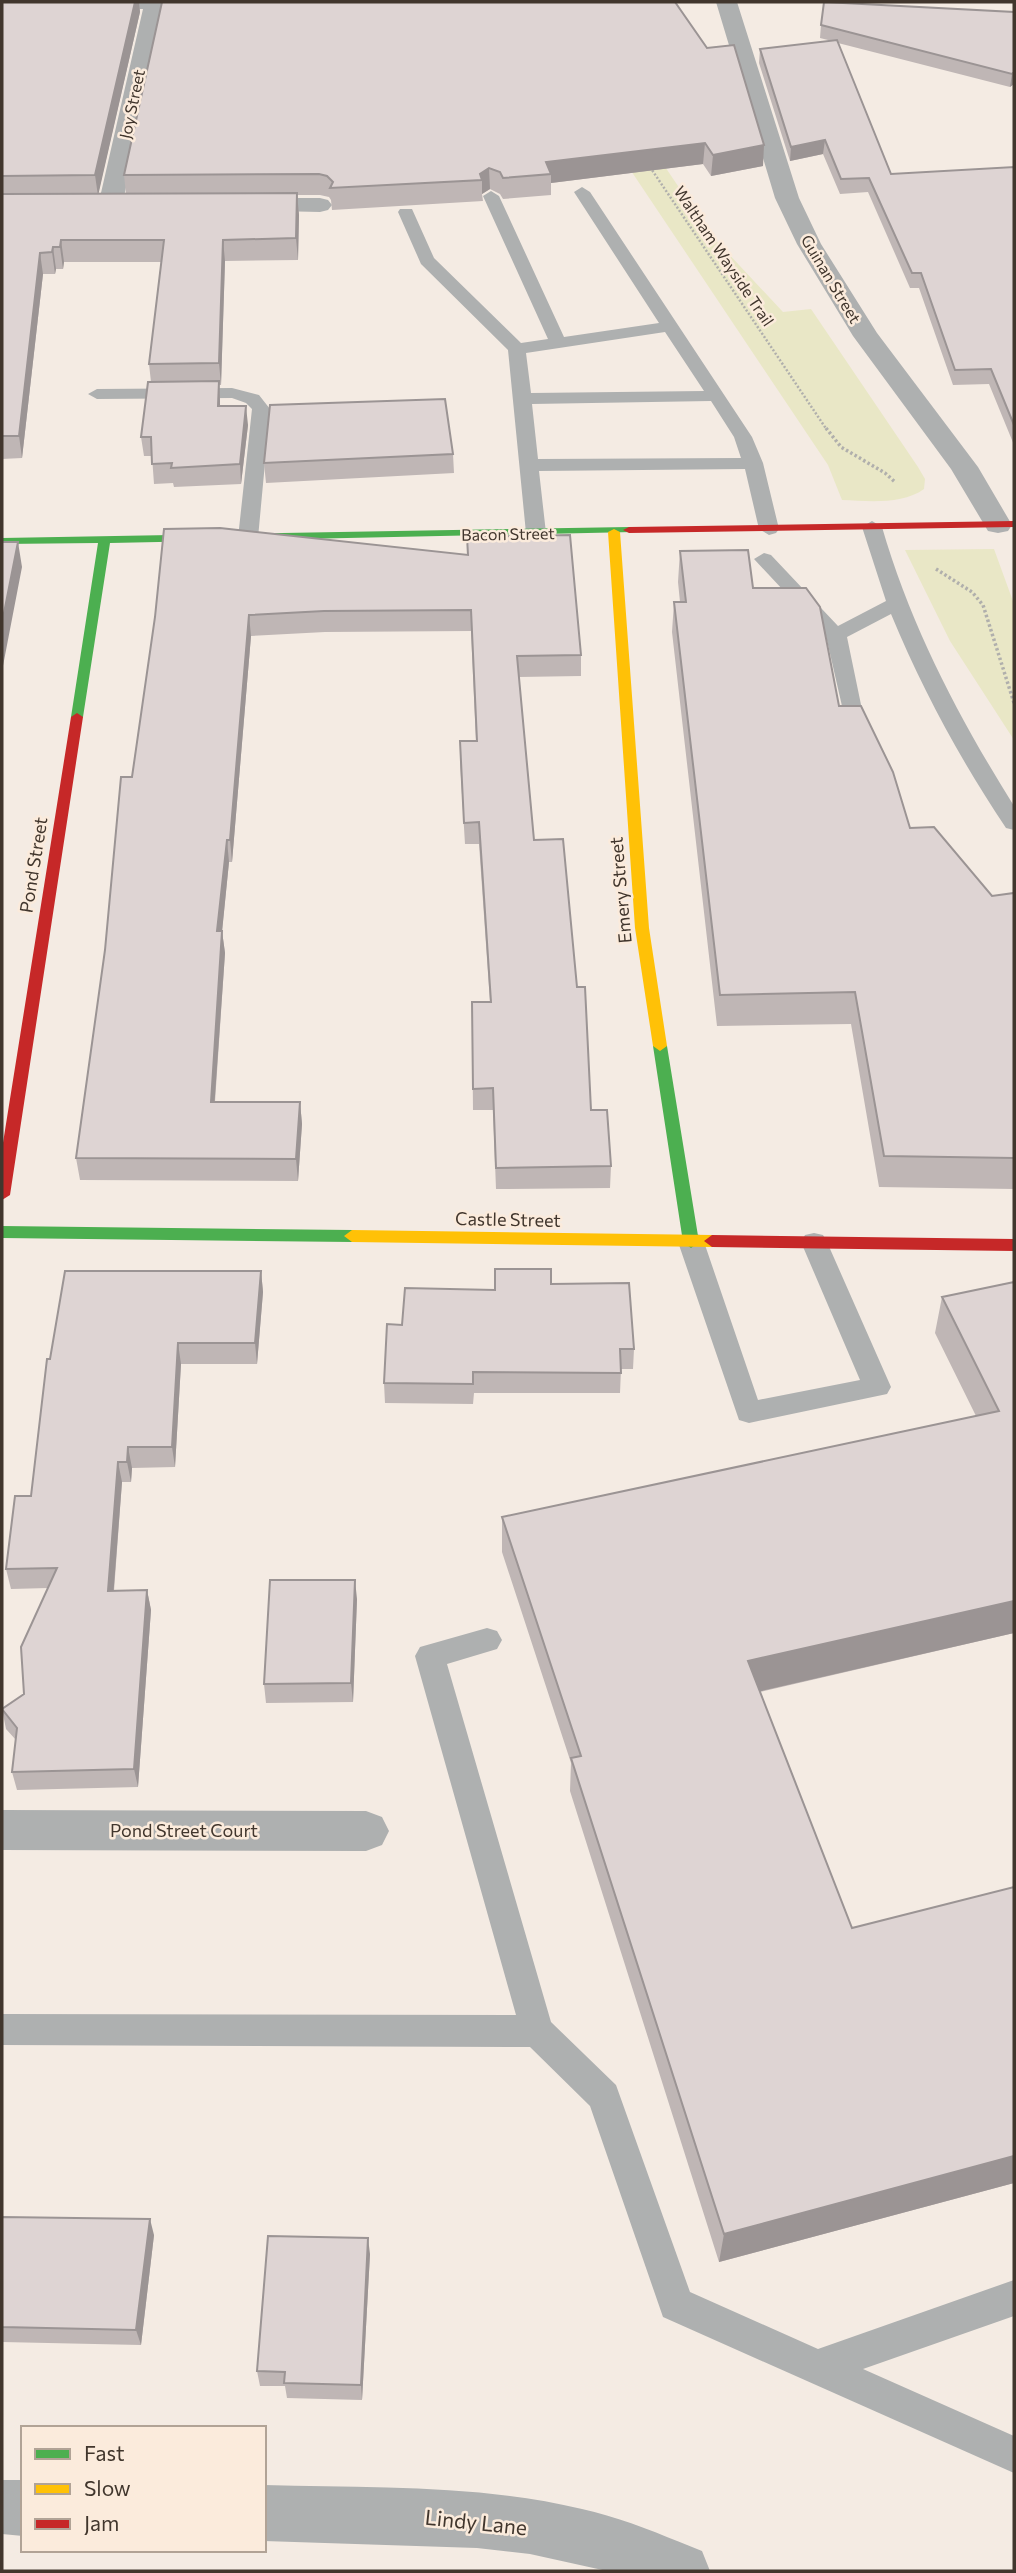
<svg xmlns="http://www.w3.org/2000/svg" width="1016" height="2573" viewBox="0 0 1016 2573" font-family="Commissioner,sans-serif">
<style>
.green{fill:#e9e7c6}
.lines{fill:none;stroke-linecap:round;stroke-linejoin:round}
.path-far1{stroke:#b0afac;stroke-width:2.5;stroke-dasharray:2 2;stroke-linecap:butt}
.path{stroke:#b0afac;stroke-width:3.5;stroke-dasharray:2.5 2.5;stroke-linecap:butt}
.lane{fill:#aeb0b0;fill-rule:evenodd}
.street{fill:#aeb0b0;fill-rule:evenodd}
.fast{fill:#4caf50;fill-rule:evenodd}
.slow{fill:#ffc107;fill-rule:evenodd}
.jam{fill:#c62828;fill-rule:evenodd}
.wall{fill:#bfb6b5}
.shaded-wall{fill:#9b9494}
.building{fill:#ded4d3;stroke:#9b9494;stroke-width:2}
.labels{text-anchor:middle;stroke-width:5;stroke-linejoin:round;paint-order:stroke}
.far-street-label{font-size:16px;fill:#41362d;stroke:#fbebdc}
.street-label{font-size:18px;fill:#41362d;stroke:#fbebdc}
.near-street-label{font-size:21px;fill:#41362d;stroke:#fbebdc}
</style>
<rect width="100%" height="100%" fill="#f4ebe3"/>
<path class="green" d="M 518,2 L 554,2 L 711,235 L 783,312 L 811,309 L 918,467 L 925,479 L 924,489 C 902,505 868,501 842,500 L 828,465 Z
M 994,549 L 1014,604 L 1014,740 L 950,641 L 905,550 Z"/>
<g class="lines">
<path class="path-far1" d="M 650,167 L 827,430"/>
<path class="path" d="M 826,428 L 841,447 L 885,473 L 895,482
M 936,569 L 972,592 L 983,605 L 1014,703"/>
<path class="lane" d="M 582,187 L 590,192 L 752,437 L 763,463 L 779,529 L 776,533 L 769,535 L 759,529 L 745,469 L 539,471 L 546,533 L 536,539 L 526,533 L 508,350 L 421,264 L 398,212 L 400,209 L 412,209 L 434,258 L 521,343 L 548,339 L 483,196 L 491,191 L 499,196 L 564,337 L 659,323 L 574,192 ZM 665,332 L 704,391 L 531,393 L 526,353 ZM 711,401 L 734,437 L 741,458 L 538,459 L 532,404 Z
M 232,388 L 259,395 L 270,409 L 258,538 L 248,544 L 238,538 L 252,409 L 246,403 L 232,398 L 97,399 L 88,394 L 97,389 Z
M 872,521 L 882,527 C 911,627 959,718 1014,806 L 1014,830 L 1006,828 C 961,761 922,689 891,614 L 847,637 L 865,724 L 861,728 L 847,728 L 826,636 L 754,559 L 764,553 L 771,555 L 838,626 L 886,601 L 862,527 Z
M 691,1233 L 700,1235 L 704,1242 L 758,1400 L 860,1380 L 801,1242 L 805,1235 L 814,1233 L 823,1235 L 827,1242 L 891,1387 L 887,1394 L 749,1423 L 739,1420 L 678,1242 L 682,1235 Z
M 487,1628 L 497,1631 L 502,1640 L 497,1649 L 447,1664 L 551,2022 L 616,2085 L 690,2292 L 818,2349 L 1014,2280 L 1014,2316 L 863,2369 L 1014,2436 L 1014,2473 L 663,2317 L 590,2106 L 530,2047 L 2,2045 L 2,2014 L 516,2015 L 415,1656 L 420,1647 Z"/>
<path class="street" d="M 2,2 L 247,2 L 243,6 L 236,8 L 164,9 L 122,206 L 118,211 L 102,211 L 98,206 L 143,9 L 2,9 Z
M 716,2 L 737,2 L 799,198 L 821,244 L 877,333 L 978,467 L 1012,525 L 1008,531 L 998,533 L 988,531 L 951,469 L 853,336 L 797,244 L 775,198 Z
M 245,198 L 320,198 L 328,200 L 332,205 L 328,210 L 320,212 L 237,210 L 233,205 L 237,200 Z
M 2,1810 L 366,1811 L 382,1817 L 389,1831 L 382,1845 L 366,1851 L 2,1850 Z
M 2,2480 L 23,2480 L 23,2536 L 2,2534 Z
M 264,2485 C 370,2488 478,2484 582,2509 C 623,2518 662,2535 702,2551 L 710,2571 L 607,2571 L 530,2554 L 477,2548 L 264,2541 Z"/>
<path class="fast" d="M 629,527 L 635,530 L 633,532 L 110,543 L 83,717 L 77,721 L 71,717 L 98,543 L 2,544 L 2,538 Z
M 660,1041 L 667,1046 L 699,1242 L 691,1248 L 683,1242 L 653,1046 Z
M 2,1226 L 352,1230 L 360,1236 L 352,1242 L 2,1238 Z"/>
<path class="slow" d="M 614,529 L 620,532 L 649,928 L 667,1046 L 660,1051 L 653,1046 L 635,928 L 608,532 Z
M 352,1230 L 712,1235 L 720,1241 L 712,1247 L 352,1242 L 344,1236 Z"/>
<path class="jam" d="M 1014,521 L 1014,527 L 629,533 L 623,530 L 629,527 Z
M 77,713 L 83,717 L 10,1195 L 2,1200 L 2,1149 L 71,717 Z
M 712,1235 L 1014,1239 L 1014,1251 L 712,1247 L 704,1241 Z"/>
</g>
<path class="wall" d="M 2,2 L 139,2 L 140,12 L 98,194 L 126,194 L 124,175 L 675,2 L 763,166 L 711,176 L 703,164 L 551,183 L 551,195 L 503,199 L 500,194 L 490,189 L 482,194 L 483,201 L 332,210 L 331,200 L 329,197 L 320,195 L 297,195 L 299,215 L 298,260 L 225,261 L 221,385 L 219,385 L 220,406 L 248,425 L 241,484 L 174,487 L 173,483 L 154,484 L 152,456 L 144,456 L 141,437 L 151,382 L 149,364 L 161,262 L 64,262 L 63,269 L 56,269 L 55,274 L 43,274 L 22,458 L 2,459 Z
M 1014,12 L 1014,84 L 1010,87 L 838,43 L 891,174 L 1014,167 L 1014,445 L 989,384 L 953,385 L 919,288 L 910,288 L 868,192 L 840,194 L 823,154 L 790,161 L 759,63 L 760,49 L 832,41 L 820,38 L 821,25 Z
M 453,454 L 454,473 L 266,483 L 264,463 Z
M 467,537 L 581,655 L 581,676 L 519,677 L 534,840 L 577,987 L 591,1110 L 611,1166 L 610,1188 L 496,1189 L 493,1110 L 473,1110 L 472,1002 L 490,1002 L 479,844 L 465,844 L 460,762 L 460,741 L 476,741 L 471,631 L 325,632 L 251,636 L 232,862 L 229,862 L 222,931 L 225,953 L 215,1102 L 300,1102 L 302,1124 L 298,1181 L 80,1180 L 76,1158 L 155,617 L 468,555 Z
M 680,551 L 753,588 L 839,706 L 910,828 L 992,896 L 1014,893 L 1014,1189 L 879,1187 L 851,1024 L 717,1026 L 672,632 L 674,602 L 680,602 L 678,582 Z
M 261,1271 L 263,1292 L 257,1364 L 181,1364 L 175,1467 L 132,1468 L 131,1482 L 122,1482 L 114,1591 L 147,1590 L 151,1610 L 138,1787 L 17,1790 L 12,1772 L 16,1740 L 6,1729 L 2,1709 L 24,1694 L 48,1588 L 11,1589 L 6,1569 L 31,1496 L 50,1359 Z
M 1014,1282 L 1014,1633 L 760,1692 L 852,1928 L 1014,1887 L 1014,2183 L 719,2262 L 570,1791 L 571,1763 L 502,1552 L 502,1517 L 976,1416 L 935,1333 L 942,1297 Z
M 551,1284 L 634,1349 L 633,1369 L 621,1369 L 620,1393 L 474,1393 L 473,1404 L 385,1403 L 384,1383 L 402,1325 L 495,1290 Z
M 357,1599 L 353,1702 L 266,1703 L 264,1684 Z
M 2,2217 L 154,2235 L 141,2345 L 2,2342 Z
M 370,2254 L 362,2400 L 287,2398 L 285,2386 L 260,2386 L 257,2371 Z"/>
<path class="shaded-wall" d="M 135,2 L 139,2 L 140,12 L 98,196 L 95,175 Z
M 1014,72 L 1014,84 L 1010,87 L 1012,74 Z
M 825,140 L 823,154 L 790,161 L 791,147 Z
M 705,143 L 703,164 L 551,183 L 551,174 L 546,162 Z
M 764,145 L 763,166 L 711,176 L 713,155 Z
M 489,168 L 490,189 L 482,194 L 482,180 L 480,174 Z
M 297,193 L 299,215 L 298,260 L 296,238 Z
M 61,240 L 64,262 L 63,269 L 60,247 Z
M 223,240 L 225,261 L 221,385 L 219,363 Z
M 53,247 L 56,269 L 55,274 L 52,252 Z
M 40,253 L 43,274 L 22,458 L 19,436 Z
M 219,381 L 220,401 L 220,426 L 218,406 Z
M 246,406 L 248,425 L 241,484 L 240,464 Z
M 18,542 L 22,567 L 2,671 L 2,623 Z
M 249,615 L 251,636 L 232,862 L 230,840 Z
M 227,840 L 229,862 L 220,952 L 217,931 Z
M 222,931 L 225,953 L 213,1124 L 211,1102 Z
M 300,1102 L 302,1124 L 298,1181 L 296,1159 Z
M 261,1271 L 263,1292 L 257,1364 L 255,1343 Z
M 178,1343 L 181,1364 L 175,1467 L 172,1447 Z
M 128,1447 L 132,1468 L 131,1482 L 127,1462 Z
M 118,1462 L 122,1482 L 112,1611 L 108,1591 Z
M 355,1580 L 357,1599 L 353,1702 L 351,1683 Z
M 147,1590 L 151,1610 L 138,1787 L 134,1769 Z
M 1014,1601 L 1014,1633 L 744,1695 L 748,1661 Z
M 1014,2156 L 1014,2183 L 719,2262 L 724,2234 Z
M 150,2219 L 154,2235 L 141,2345 L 136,2330 Z
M 368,2238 L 370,2254 L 362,2400 L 361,2385 Z"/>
<path class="building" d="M 2,2 L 135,2 L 95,175 L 2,176 Z
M 162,2 L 675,2 L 707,48 L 734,45 L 764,145 L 713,155 L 705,143 L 546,162 L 551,174 L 503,178 L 500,172 L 489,168 L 480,174 L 482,180 L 330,188 L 333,182 L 327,176 L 319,174 L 124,175 Z
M 824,2 L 1014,12 L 1014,72 L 1012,74 L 821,25 Z
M 837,40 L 891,174 L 1014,167 L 1014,425 L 991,369 L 955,370 L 921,273 L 912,273 L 869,178 L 841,179 L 825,140 L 791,147 L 760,49 Z
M 297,193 L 296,238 L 223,240 L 219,363 L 149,364 L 164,240 L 61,240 L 60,247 L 53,247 L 52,252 L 40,253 L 19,436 L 2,436 L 2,194 Z
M 219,381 L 218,406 L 246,406 L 240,464 L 171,468 L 172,463 L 152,464 L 151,437 L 141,437 L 148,382 Z
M 445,399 L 453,454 L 264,463 L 270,405 Z
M 220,528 L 468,555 L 467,537 L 570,535 L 581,655 L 517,656 L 534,840 L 563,839 L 577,987 L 585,987 L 591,1110 L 607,1110 L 611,1166 L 496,1168 L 493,1088 L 473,1089 L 472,1002 L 491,1002 L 479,822 L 464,823 L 460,741 L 477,741 L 471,610 L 324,611 L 249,615 L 230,840 L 227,840 L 217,931 L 222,931 L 211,1102 L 300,1102 L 296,1159 L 76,1158 L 105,950 L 121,777 L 132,777 L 155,617 L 164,529 Z
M 2,542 L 18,542 L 2,623 Z
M 748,550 L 753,588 L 806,588 L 820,607 L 839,706 L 861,706 L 893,772 L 910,828 L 934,827 L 992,896 L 1014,893 L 1014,1158 L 884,1156 L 855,992 L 720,995 L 674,602 L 686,602 L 680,551 Z
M 495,1269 L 551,1269 L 551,1284 L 629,1283 L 634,1349 L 620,1349 L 621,1373 L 473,1372 L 473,1384 L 384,1383 L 387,1324 L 402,1325 L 405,1288 L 495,1290 Z
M 65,1271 L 261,1271 L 255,1343 L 178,1343 L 172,1447 L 128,1447 L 127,1462 L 118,1462 L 108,1591 L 147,1590 L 134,1769 L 12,1772 L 17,1728 L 2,1709 L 24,1694 L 21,1647 L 57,1568 L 6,1569 L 15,1496 L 31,1496 L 47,1359 L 50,1359 Z
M 1014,1282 L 1014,1601 L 748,1661 L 852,1928 L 1014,1887 L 1014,2156 L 724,2234 L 571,1758 L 581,1756 L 502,1517 L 999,1411 L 942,1297 Z
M 270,1580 L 355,1580 L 351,1683 L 264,1684 Z
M 2,2217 L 150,2219 L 136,2330 L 2,2327 Z
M 268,2236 L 368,2238 L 361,2385 L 284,2383 L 285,2372 L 257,2371 Z"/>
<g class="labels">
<g class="far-street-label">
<text transform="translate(132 104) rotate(-78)" y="6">Joy Street</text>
<text transform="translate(724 256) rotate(56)" y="6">Waltham Wayside Trail</text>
<text transform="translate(831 279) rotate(59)" y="6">Guinan Street</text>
<text transform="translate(508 534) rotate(-1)" y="6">Bacon Street</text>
</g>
<g class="street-label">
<text transform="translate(34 865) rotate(-81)" y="6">Pond Street</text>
<text transform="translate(621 890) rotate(-95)" y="6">Emery Street</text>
<text transform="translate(508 1220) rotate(1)" y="6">Castle Street</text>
<text x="184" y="1837">Pond Street Court</text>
</g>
<g class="near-street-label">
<text transform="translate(476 2523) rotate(6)" y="7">Lindy Lane</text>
</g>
</g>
<rect width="1016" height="2573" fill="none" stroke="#41362d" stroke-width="7"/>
<rect x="21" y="2426" width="245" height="126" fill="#fbebdc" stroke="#b1a396" stroke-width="2"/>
<rect x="35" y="2449" width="35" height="10" fill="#4caf50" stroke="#b1a396" stroke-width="2"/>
<text x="84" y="2461" font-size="21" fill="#41362d">Fast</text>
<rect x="35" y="2484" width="35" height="10" fill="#ffc107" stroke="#b1a396" stroke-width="2"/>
<text x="84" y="2496" font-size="21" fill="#41362d">Slow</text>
<rect x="35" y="2519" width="35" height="10" fill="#c62828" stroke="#b1a396" stroke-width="2"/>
<text x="84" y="2531" font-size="21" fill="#41362d">Jam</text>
</svg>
